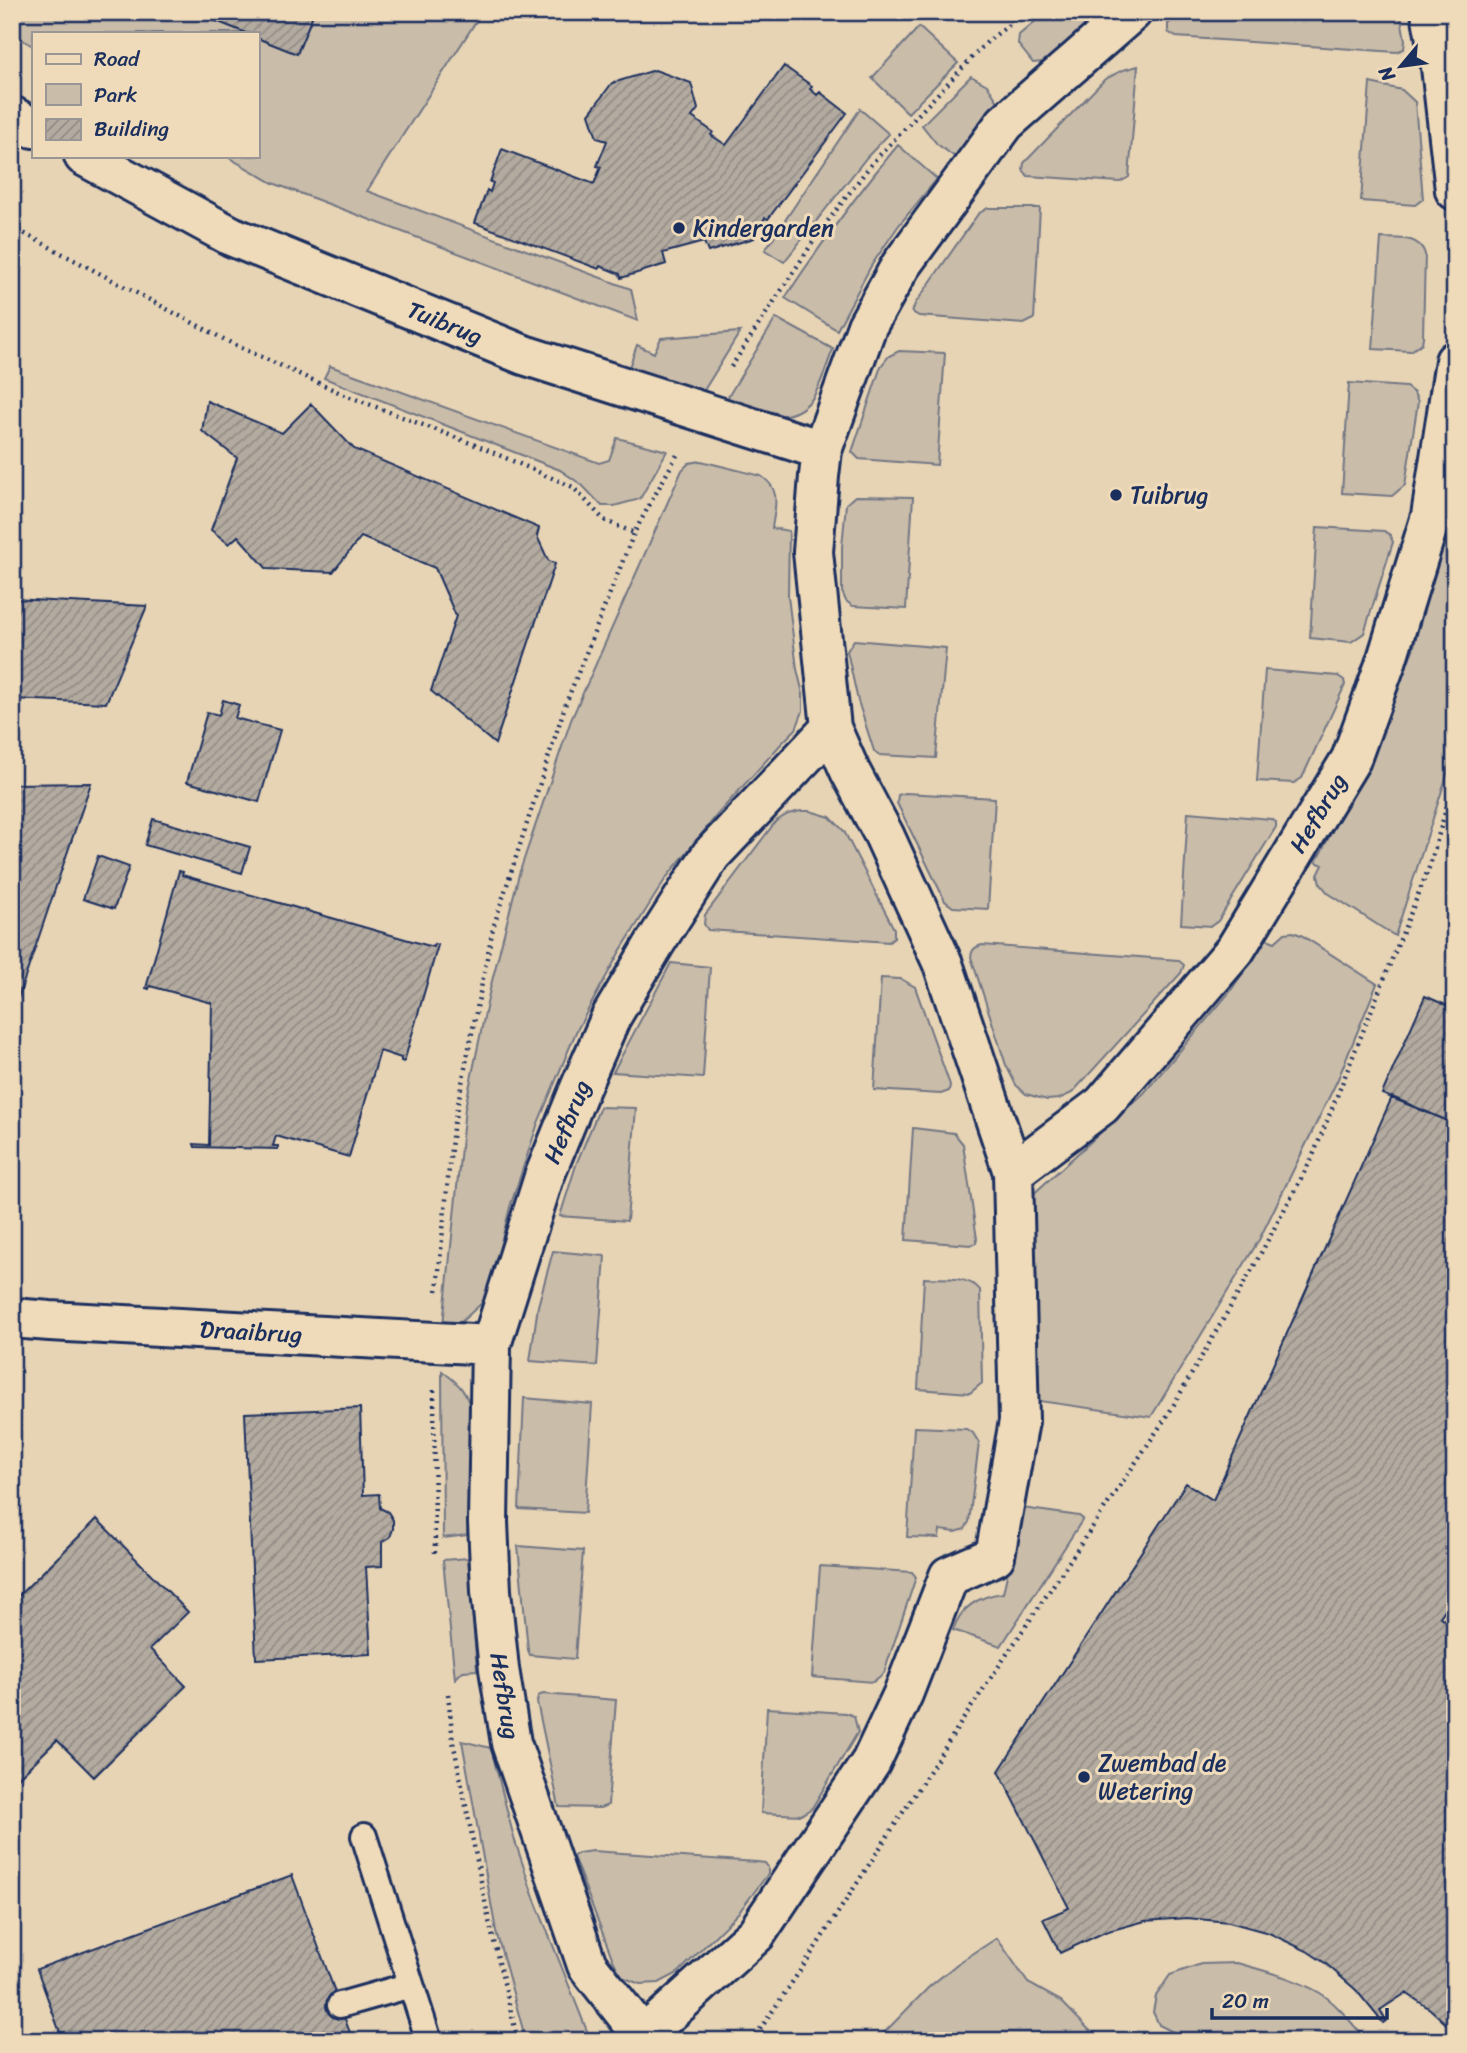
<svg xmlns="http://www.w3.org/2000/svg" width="1467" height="2053" viewBox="0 0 1467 2053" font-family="Sriracha,sans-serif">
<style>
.green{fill:#c9bca9;stroke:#727684;stroke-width:2}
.building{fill:url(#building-hatch);stroke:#1b2f5e;stroke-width:2}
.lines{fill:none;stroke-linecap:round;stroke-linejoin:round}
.lane-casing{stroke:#1b2f5e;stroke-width:30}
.street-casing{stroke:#1b2f5e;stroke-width:44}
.path{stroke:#1b2f5e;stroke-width:4.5;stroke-dasharray:2 5;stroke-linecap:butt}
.lane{stroke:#efdbb9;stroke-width:24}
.street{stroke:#efdbb9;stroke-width:38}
.poi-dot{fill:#1b2f5e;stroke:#efdbb9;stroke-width:2.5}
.labels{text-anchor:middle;stroke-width:6;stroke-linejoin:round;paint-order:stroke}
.poi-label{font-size:24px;fill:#1b2f5e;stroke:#efdbb9;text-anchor:start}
.street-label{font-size:24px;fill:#1b2f5e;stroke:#efdbb9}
</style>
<defs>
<pattern id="building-hatch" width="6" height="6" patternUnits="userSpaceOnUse" patternTransform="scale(1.75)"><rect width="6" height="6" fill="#b4aba0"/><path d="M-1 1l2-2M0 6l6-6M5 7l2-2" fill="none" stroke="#928c86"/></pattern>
</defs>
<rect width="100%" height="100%" fill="#e7d4b5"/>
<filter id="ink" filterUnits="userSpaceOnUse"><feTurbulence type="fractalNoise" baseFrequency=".0143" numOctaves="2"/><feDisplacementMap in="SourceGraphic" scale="14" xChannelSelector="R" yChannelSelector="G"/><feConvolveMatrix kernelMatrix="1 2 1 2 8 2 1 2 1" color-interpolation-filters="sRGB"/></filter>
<g filter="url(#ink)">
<path class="green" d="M 12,12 L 194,12 L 246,33 L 33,33 L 33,46 L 12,34 Z
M 314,12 L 482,12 L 367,191 L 631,289 L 638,321 L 273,183 L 226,156 L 257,156 L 257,38 L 297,54 Z
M 1046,12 L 1102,12 L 1066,45 L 1043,62 L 1033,63 L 1018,44 L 1019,35 Z
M 1183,12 L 1400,12 L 1405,40 L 1404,49 L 1396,52 L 1176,37 L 1168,32 L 1168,24 Z
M 919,27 L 958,63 L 908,113 L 872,78 Z
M 1138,66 L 1129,177 L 1120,182 L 1028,176 L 1023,170 L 1024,163 L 1105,79 L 1123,70 Z
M 971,76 L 987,85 L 1000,105 L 955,157 L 937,144 L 922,125 Z
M 1370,83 L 1402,90 L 1415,102 L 1423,199 L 1415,205 L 1361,201 Z
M 860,109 L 889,134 L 867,157 L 784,262 L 765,250 Z
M 898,145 L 937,179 L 899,225 L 871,266 L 837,330 L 785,298 C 820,245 857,194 898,145 Z
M 988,208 L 1040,208 L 1034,319 L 1024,324 L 919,316 L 912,312 L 915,304 L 978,214 Z
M 1381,238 C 1398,239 1419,235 1425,254 L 1423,337 L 1422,343 L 1411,351 L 1373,349 Z
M 776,318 L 833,349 C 828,362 819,391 811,400 C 788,428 752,412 723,405 Z
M 740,332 L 698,400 L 625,379 L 637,345 L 654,353 L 661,338 Z
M 899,351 L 945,353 L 937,465 L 859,459 L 852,452 L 881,366 L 889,356 Z
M 330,366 L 599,463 L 609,460 L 617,438 L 667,451 L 640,499 L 614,506 L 602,506 L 582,485 L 560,470 L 324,378 Z
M 1349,383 L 1406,387 L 1414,393 L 1418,402 L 1405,485 L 1392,496 L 1342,493 Z
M 701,461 L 761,476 C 782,489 775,507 772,528 L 789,531 L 788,596 L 797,669 L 803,694 L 803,711 L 796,729 L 782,743 L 717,815 L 666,878 L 619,953 L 576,1032 L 538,1123 L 510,1207 L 490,1288 L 483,1302 L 461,1322 L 443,1325 L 465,1108 L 490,989 L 519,874 L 571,720 L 682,470 L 689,463 Z
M 1455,486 L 1455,742 L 1446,778 L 1395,936 L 1328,893 L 1320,883 L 1318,875 L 1323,865 L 1316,862 L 1345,806 L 1413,650 Z
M 855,496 L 913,497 L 906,609 L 853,606 L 846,601 L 842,592 L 842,547 L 846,504 Z
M 1317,527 L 1384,531 L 1390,535 L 1393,542 L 1364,633 L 1351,642 L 1310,638 Z
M 854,640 L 946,648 L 936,758 L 879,755 L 874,751 L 858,701 L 847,651 Z
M 1265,670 L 1338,676 L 1344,680 L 1345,685 L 1302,778 L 1294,783 L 1257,781 Z
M 905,793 L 995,798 L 988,909 L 953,907 L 945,901 L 897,803 L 898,795 Z
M 801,811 L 810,811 L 830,817 L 844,831 L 894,929 L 894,938 L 889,942 L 708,930 L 704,924 L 705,915 L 776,821 L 788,814 Z
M 1188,812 L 1271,819 L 1276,822 L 1276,827 L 1218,921 L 1211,926 L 1181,924 Z
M 1293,932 L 1301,935 L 1377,984 L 1338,1079 L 1259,1240 L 1151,1417 L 1032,1400 L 1029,1198 L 1144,1093 L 1229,993 L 1267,939 L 1275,942 L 1285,933 Z
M 982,945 L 1178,960 L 1184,965 L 1181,973 L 1072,1093 L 1059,1099 L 1047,1100 L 1026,1094 L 1016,1085 L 1006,1065 L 971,957 C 972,949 975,947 982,945 Z
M 671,963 L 710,967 L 703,1078 L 613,1072 Z
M 881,978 L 901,979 L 915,987 L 950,1085 L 949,1091 L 941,1094 L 874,1090 Z
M 600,1107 L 636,1108 L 627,1221 L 560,1216 L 577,1162 Z
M 913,1128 L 954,1133 L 963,1144 L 977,1239 L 976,1243 L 971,1245 L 906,1240 Z
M 553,1251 L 605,1256 L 597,1366 L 530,1361 L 538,1306 Z
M 924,1278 C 941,1279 968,1275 980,1290 L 982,1383 L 970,1393 L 918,1389 Z
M 442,1371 C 460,1384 467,1392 472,1414 L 467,1535 L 443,1538 Z
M 524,1398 L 592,1404 L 585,1513 L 519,1509 Z
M 914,1427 L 966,1429 L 973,1433 L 979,1443 L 969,1522 L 965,1529 L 956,1532 L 940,1530 L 939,1538 L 907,1537 Z
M 1022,1508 L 1079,1516 L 1083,1519 L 1001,1646 L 953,1630 C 961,1606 979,1596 1003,1593 Z
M 518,1546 L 583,1551 L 575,1659 L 530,1655 L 528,1650 Z
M 468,1558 L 477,1670 L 463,1671 L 455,1679 L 443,1560 Z
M 820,1566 L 912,1572 L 916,1577 L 884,1673 L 873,1682 L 812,1677 Z
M 543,1694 L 616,1700 L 608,1805 L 600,1808 L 559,1807 L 537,1702 L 538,1696 Z
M 767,1708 L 846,1713 L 854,1716 L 858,1732 L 812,1808 L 801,1815 L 761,1813 Z
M 462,1741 L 491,1748 L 514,1838 L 533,1895 L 591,2041 L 526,2041 L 496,1931 Z
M 592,1851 L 757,1862 L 765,1863 L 768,1867 L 768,1874 L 739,1912 L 678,1973 L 659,1983 L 640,1984 L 622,1977 L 613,1960 L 573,1856 L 579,1853 Z
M 997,1938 L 1028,1983 L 1061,2001 L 1100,2041 L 876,2041 L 929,1987 L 957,1964 Z
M 1237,1963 C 1265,1971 1294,1978 1320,1993 C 1337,2003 1354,2026 1367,2041 L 1304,2041 L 1292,2037 L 1258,2032 L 1200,2037 L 1177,2034 L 1159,2025 L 1153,2012 L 1156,1996 L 1170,1975 L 1201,1964 Z"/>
<path class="building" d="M 194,12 L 314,12 L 297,54 L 257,38 L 257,33 L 246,33 Z
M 784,66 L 812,86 L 810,89 L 817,95 L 820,92 L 847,113 L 768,219 L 765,218 L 753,235 L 754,238 L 708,252 L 704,242 L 663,253 L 666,264 L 621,278 L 620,274 L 600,266 L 599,269 L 475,223 L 487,190 L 490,192 L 493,183 L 490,182 L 502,149 L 594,184 L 601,167 L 597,166 L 607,141 L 597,138 L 589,114 L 612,83 L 655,70 L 691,83 L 698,109 L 692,117 L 713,132 L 711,135 L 726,145 Z
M 207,401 L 282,433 L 311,404 L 354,449 L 539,528 L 537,536 L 548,560 L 555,564 L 495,744 L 431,691 L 456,616 L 435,568 L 361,537 L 333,572 L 267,569 L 238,536 L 229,544 L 211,530 L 237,458 L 202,431 Z
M 12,599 L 147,606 L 106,703 L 12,699 Z
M 223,700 L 239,705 L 235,718 L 280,730 L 259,802 L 187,782 L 207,712 L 219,715 Z
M 91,783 L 12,1016 L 12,784 Z
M 153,819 L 250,847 L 242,873 L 145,845 Z
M 98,856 L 129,867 L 114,909 L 83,899 Z
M 179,871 L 183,872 L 182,875 L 433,947 L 434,944 L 438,945 L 404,1062 L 401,1061 L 401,1058 L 380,1051 L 349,1157 L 276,1136 L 273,1146 L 278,1146 L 278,1149 L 195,1147 L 194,1144 L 209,1145 L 212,1003 L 150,986 L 149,989 L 146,988 Z
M 1425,996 L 1455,1009 L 1455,1124 L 1382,1094 Z
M 1392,1097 L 1455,1124 L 1455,1594 L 1440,1617 L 1455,1626 L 1455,2032 L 1430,2009 L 1406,1993 L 1380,2010 L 1386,2021 L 1383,2023 L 1356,1990 L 1325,1963 L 1307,1951 L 1269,1933 L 1229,1922 L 1187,1918 L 1145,1921 L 1105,1932 L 1060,1953 L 1043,1919 L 1069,1908 L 999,1771 L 1186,1483 L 1213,1500 Z
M 360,1408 L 363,1495 L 379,1494 L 380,1508 L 388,1512 L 393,1520 L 393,1529 L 390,1537 L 382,1542 L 382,1566 L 366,1567 L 371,1654 L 256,1659 L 245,1413 Z
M 97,1519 L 188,1612 L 150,1649 L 186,1686 L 94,1777 L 57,1740 L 12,1784 L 12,1602 Z
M 292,1875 L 353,2041 L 63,2041 L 37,1969 Z"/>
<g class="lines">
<g class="lane-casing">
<path id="lane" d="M 364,1836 L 429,2041
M 340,2005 L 411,1985"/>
</g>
<g class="street-casing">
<path id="street" d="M 1431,12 L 1441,67 L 1455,190
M 12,116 L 33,128
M 84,156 L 231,236 L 524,355 L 822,450
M 1013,1172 L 1102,1105 L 1235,950 L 1351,759 L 1386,662 L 1431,516 L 1455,361
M 12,1318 L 50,1321 L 491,1345
M 643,2036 L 587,1965 L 511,1743 L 499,1669 L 491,1591 L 488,1522 L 491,1345 L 544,1177 L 580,1088 L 611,1017 L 655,943 L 711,855 L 831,728
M 641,2041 L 643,2036 L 756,1934 L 871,1762 L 903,1694 L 949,1576 L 995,1556 L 1019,1421 L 1013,1172 L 943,964 L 884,835 L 850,771 L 831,728 L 813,552 L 819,476 L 822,450 L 867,326 L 901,265 L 1005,123 L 1132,12"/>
</g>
<path class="path" d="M 12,227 L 231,343 L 345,395 L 478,446 L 573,487 L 604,520 L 634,533 L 677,455
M 731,367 L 821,230 L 873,162 L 987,42 L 1025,12
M 437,1291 L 453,1128 L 493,928 L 566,703 L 634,533
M 434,1390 L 435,1557
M 448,1694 L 453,1741 L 489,1921 L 518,2041
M 752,2041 L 804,1965 L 964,1718 L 1169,1413 L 1254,1266 L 1312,1158 L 1430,865 L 1455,778"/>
<use href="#lane" class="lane"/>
<use href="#street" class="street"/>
</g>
</g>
<g class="poi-dot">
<circle cx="679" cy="228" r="7"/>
<circle cx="1116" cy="495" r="7"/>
<circle cx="1084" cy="1777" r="7"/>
</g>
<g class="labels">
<g class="poi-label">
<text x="693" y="236">Kindergarden</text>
<text x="1130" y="503">Tuibrug</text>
<text x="1098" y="1771">Zwembad de<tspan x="1098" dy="28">Wetering</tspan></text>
</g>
<g class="street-label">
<text transform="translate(445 323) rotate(22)" y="8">Tuibrug</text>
<text transform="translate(1318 813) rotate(-59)" y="8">Hefbrug</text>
<text transform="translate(567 1122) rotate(-68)" y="8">Hefbrug</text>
<text transform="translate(251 1332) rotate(3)" y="8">Draaibrug</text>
<text transform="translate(505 1696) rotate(81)" y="8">Hefbrug</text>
</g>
</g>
<rect width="1467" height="2053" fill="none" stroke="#efdbb9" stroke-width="42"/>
<rect x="21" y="21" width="1425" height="2011" fill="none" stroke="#1b2f5e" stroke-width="2.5" filter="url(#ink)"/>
<rect x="32" y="32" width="228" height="126" fill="#efdbb9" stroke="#9a9695" stroke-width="2"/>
<rect x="46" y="54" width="35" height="10" fill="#efdbb9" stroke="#9a9695" stroke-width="2"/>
<text x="94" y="66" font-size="21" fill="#1b2f5e">Road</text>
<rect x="46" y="84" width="35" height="21" fill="#c9bca9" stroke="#9a9695" stroke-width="2"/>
<text x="94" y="102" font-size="21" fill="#1b2f5e">Park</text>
<rect x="46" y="119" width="35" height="21" fill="url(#building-hatch)" stroke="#9a9695" stroke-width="2"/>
<text x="94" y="136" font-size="21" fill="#1b2f5e">Building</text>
<g transform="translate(1401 66) rotate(241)" stroke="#efdbb9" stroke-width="5" paint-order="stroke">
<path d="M0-5L12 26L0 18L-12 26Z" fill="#1b2f5e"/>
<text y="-10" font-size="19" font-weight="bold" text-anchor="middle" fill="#1b2f5e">N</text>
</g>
<path d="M1212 2008v10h175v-10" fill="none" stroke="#1b2f5e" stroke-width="3.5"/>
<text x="1222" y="2008" font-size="21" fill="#1b2f5e" stroke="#efdbb9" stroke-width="5" paint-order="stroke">20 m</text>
</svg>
